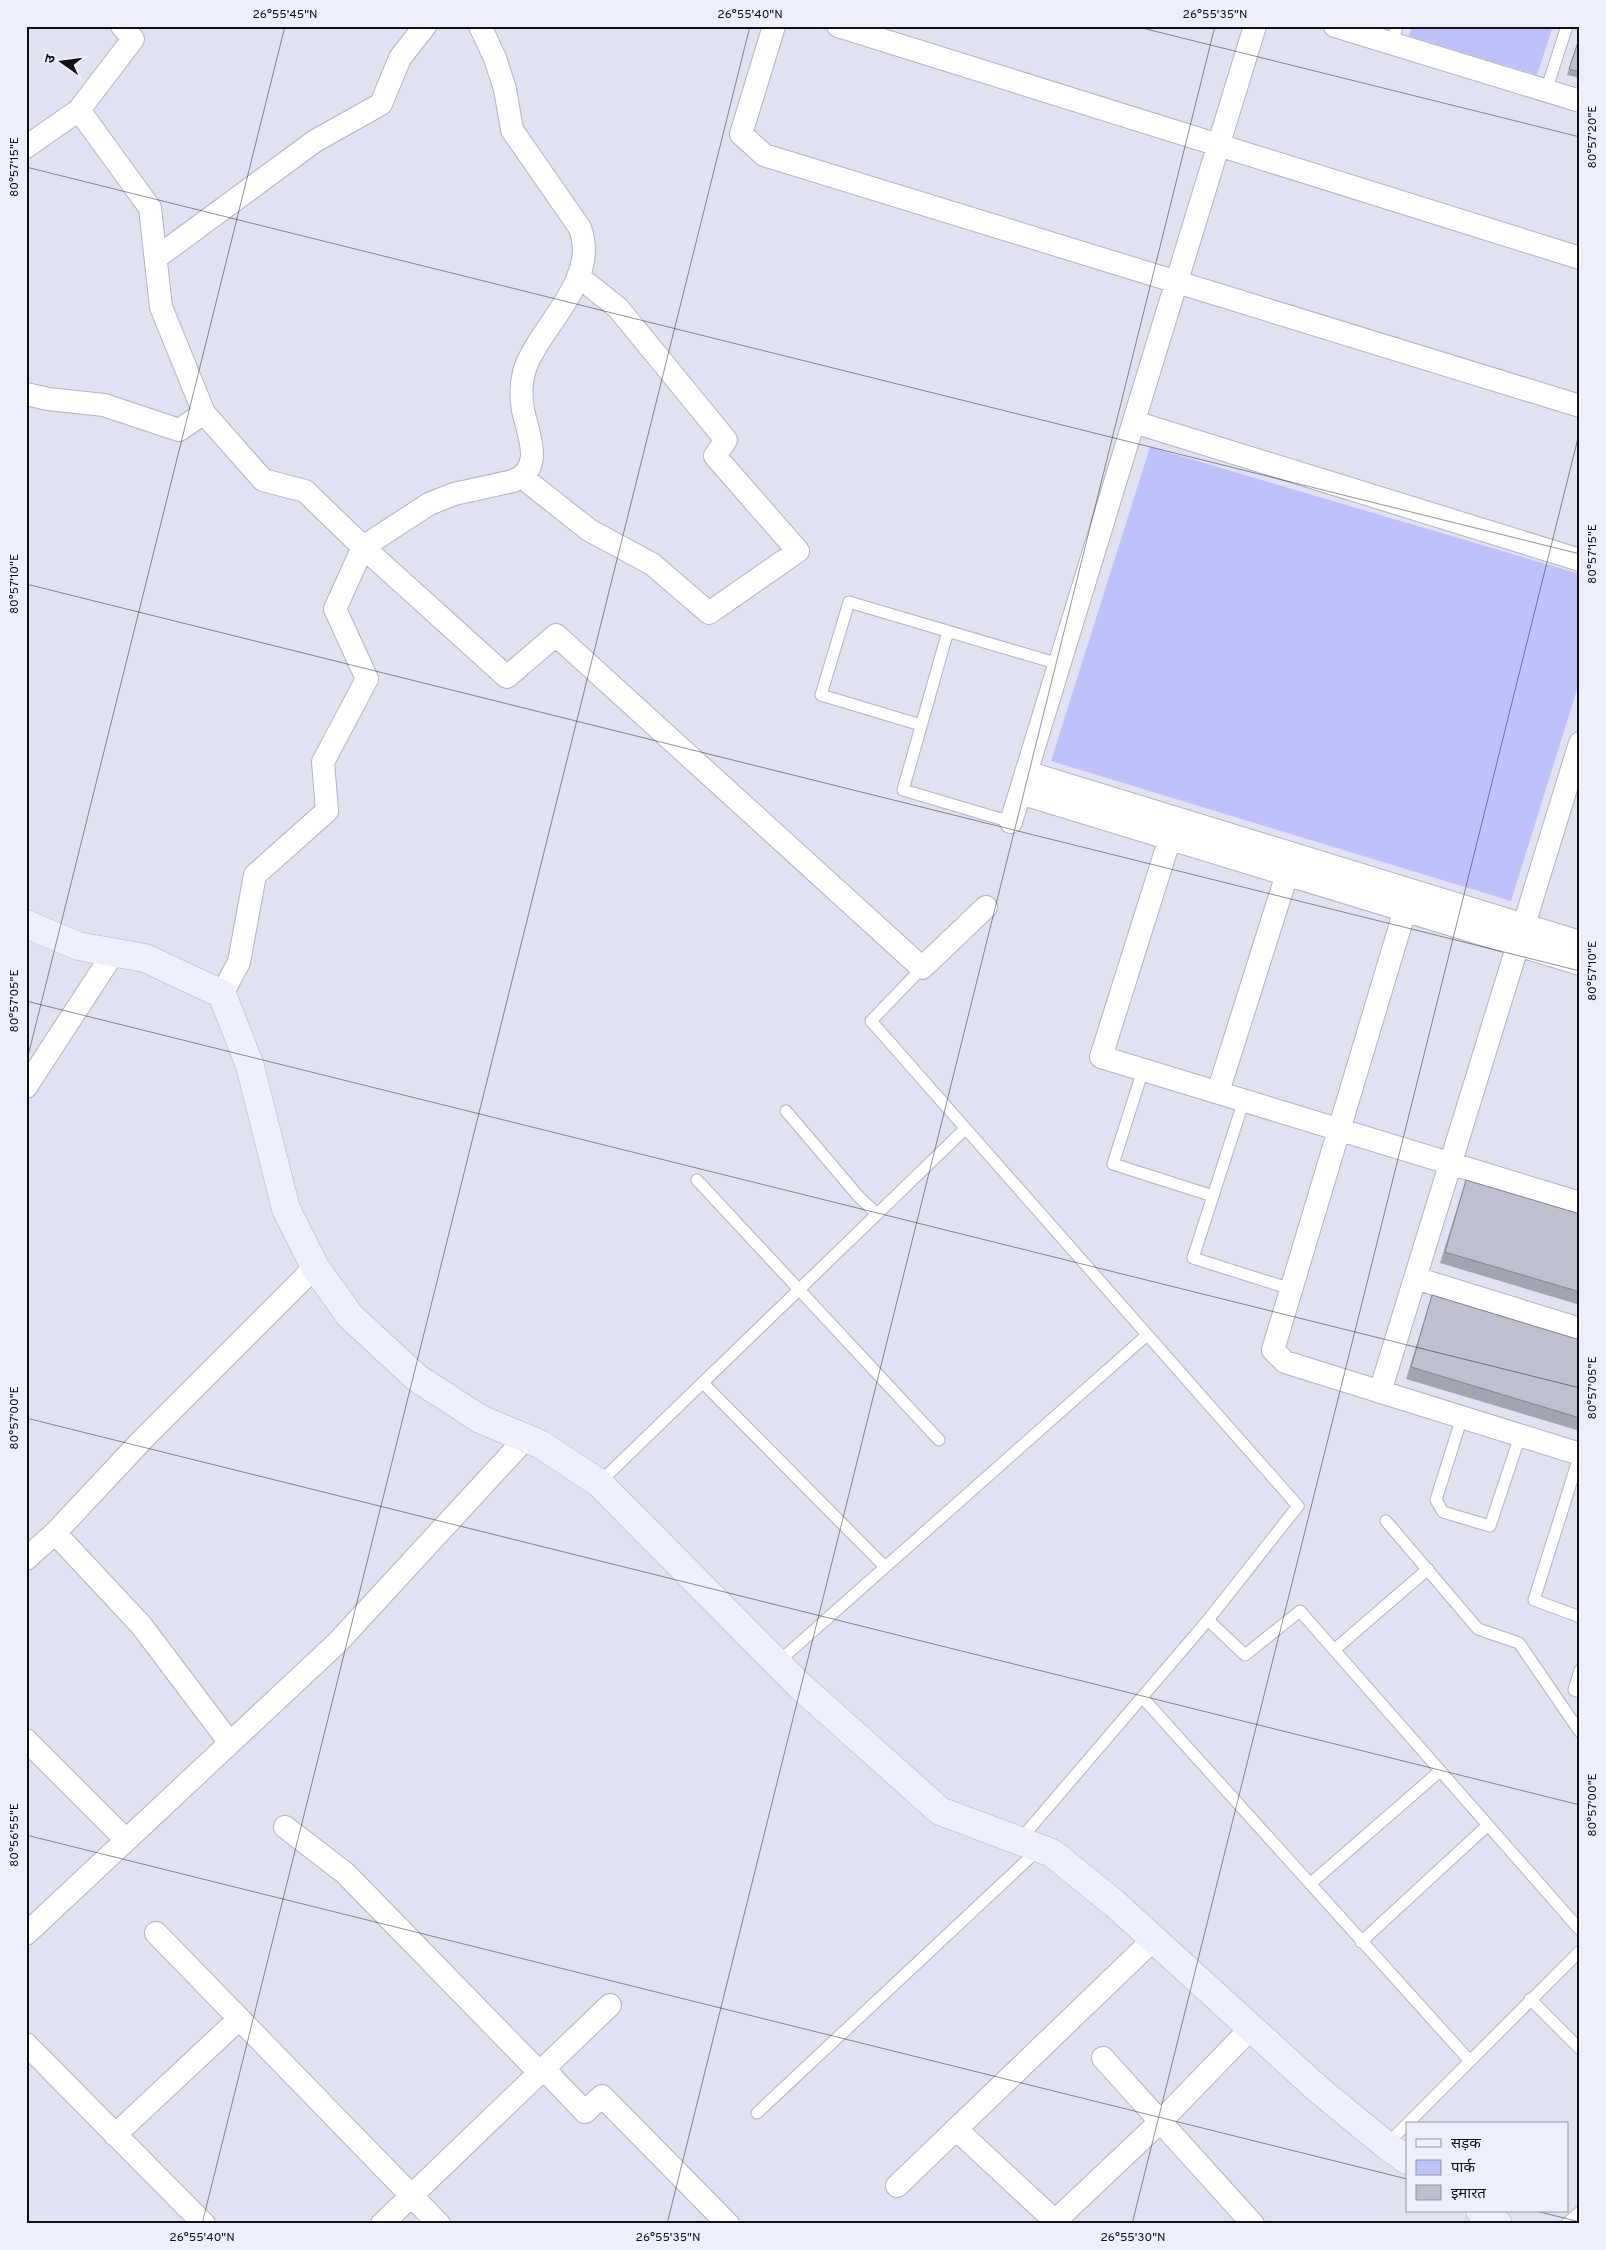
<svg xmlns="http://www.w3.org/2000/svg" width="1606" height="2250" viewBox="0 0 1606 2250" font-family="Overpass,'Noto Sans Devanagari',sans-serif">
<style>
.green{fill:#bfc2fa}
.lines{fill:none;stroke-linecap:round;stroke-linejoin:round}
.lane-casing{stroke:#b2b3c3;stroke-width:13}
.street-casing{stroke:#b2b3c3;stroke-width:24}
.secondary-casing{stroke:#b2b3c3;stroke-width:29}
.lane{stroke:#fff;stroke-width:11}
.street{stroke:#fff;stroke-width:22}
.secondary{stroke:#eff0fe;stroke-width:28}
.wall{fill:#a3a4b2}
.building{fill:#bebfcf;stroke:#858691}
.ticks{fill:none;stroke:#0f0f14;stroke-width:1;stroke-opacity:0.45}
.neatline{fill:none;stroke:#0f0f14;stroke-width:2}
.ticks-label{font-size:12px;text-anchor:middle;fill:#0f0f14}
</style>
<rect width="100%" height="100%" fill="#e0e2f2"/>
<path class="green" d="M 1412,26 L 1553,26 L 1537,75 L 1409,36 Z
M 1150,447 L 1580,574 L 1580,680 L 1511,901 L 1051,761 Z"/>
<g class="lines">
<g class="lane-casing">
<path id="lane" d="M 1392,44 L 1397,26
M 1546,91 L 1567,26
M 948,631 L 903,790 L 1011,822
M 921,725 L 821,695 L 849,602 L 1059,664
M 922,968 L 871,1021 L 1298,1506 L 1208,1620 L 1019,1841
M 1143,1070 L 1113,1164 L 1213,1196
M 1244,1100 L 1193,1258 L 1291,1289
M 786,1111 L 859,1197 L 877,1214
M 697,1180 L 939,1440
M 703,1383 L 885,1567
M 1462,1417 L 1436,1500 L 1443,1512 L 1490,1526 L 1520,1436
M 1580,1454 L 1534,1600 L 1580,1617
M 599,1483 L 965,1129
M 1386,1521 L 1478,1629 L 1519,1643 L 1580,1732
M 1208,1620 L 1245,1655 L 1300,1611 L 1580,1930
M 1334,1650 L 1428,1569
M 777,1663 L 1147,1335
M 1580,1670 L 1574,1690 L 1580,1692
M 1142,1697 L 1469,2060
M 1310,1884 L 1440,1771
M 1361,1942 L 1488,1825
M 1530,1999 L 1580,2049
M 757,2113 L 1039,1849
M 1386,2145 L 1580,1951
M 1567,2223 L 1580,2212"/>
</g>
<g class="street-casing">
<path id="street" d="M 122,26 L 133,39 L 79,110 L 150,208 L 161,307 L 204,413 L 263,480 L 305,491 L 363,547 L 335,609 L 367,679 L 323,762 L 327,811 L 255,875 L 239,962 L 222,994
M 480,26 L 495,58 L 505,89 L 512,130 L 580,228 C 600,282 538,326 524,372 C 521,384 521,399 523,410 C 528,434 545,469 513,481 L 454,494 L 429,504 L 363,547 L 507,677 L 556,635 L 922,968 L 986,907
M 774,26 L 741,134 L 764,155 L 1580,406
M 838,26 L 1580,258
M 1335,26 L 1580,101
M 26,147 L 79,110
M 156,258 L 315,141 L 381,104 L 400,58 L 425,26
M 26,394 L 48,399 L 104,405 L 179,430 L 204,413
M 1134,422 L 1580,560
M 522,477 L 589,530 L 652,564 L 709,613 L 798,551 L 715,456 L 726,440 L 618,308 L 578,276
M 1026,772 L 1580,942
M 1020,793 L 1580,964
M 1011,822 L 1255,26
M 1170,838 L 1101,1057 L 1580,1203
M 1405,910 L 1273,1350 L 1285,1362 L 1580,1454
M 26,1087 L 114,952
M 1218,1092 L 1287,874
M 1415,1278 L 1580,1329
M 1380,1392 L 1580,743
M 55,1533 L 141,1625 L 230,1743
M 26,1559 L 55,1533 L 144,1438 L 315,1267
M 26,1740 L 126,1840
M 285,1827 L 345,1873 L 539,2072
M 156,1933 L 439,2224
M 26,1934 L 338,1642 L 526,1438
M 26,2044 L 204,2224
M 1103,2058 L 1253,2224
M 543,2068 L 585,2112 L 602,2096 L 728,2224
M 956,2129 L 1055,2221
M 115,2135 L 239,2019
M 897,2186 L 1154,1939
M 382,2224 L 610,2005
M 1052,2224 L 1161,2121 L 1251,2028"/>
</g>
<g class="secondary-casing">
<path id="secondary" d="M 26,924 L 78,946 L 145,958 L 222,994 L 250,1066 L 286,1209 L 315,1267 L 350,1316 L 417,1378 L 480,1419 L 540,1444 L 599,1483 L 799,1685 L 940,1811 L 1052,1853 L 1115,1904 L 1319,2090 L 1386,2145 L 1407,2160
M 1480,2211 L 1498,2224"/>
</g>
<use href="#lane" class="lane"/>
<use href="#street" class="street"/>
<use href="#secondary" class="secondary"/>
</g>
<path class="wall" d="M 1580,35 L 1580,78 L 1567,75 Z
M 1466,1180 L 1580,1214 L 1580,1305 L 1440,1263 Z
M 1432,1295 L 1580,1340 L 1580,1431 L 1406,1379 Z"/>
<path class="building" d="M 1580,36 L 1580,72 L 1569,69 Z
M 1466,1180 L 1580,1214 L 1580,1292 L 1445,1252 Z
M 1432,1295 L 1580,1340 L 1580,1418 L 1411,1367 Z"/>
<path class="ticks" d="M 1134,26 L 1580,137M 26,167 L 1580,554M 26,584 L 1580,971M 26,1001 L 1580,1388M 26,1064 L 285,26M 26,1418 L 1580,1805M 26,1835 L 1407,2179M 1536,2211 L 1580,2222M 202,2224 L 750,26M 667,2224 L 1215,26M 1132,2224 L 1580,430"/>
<rect width="1606" height="2250" fill="none" stroke="#eeeffc" stroke-width="55"/>
<rect x="1406" y="2122" width="162" height="90" fill="#eeeffc" stroke="#95959f"/>
<rect x="1416" y="2139" width="25" height="8" fill="#eff0fe" stroke="#95959f"/>
<text x="1451" y="2148" font-size="15" fill="#0f0f14">सड़क</text>
<rect x="1416" y="2160" width="25" height="15" fill="#bfc2fa" stroke="#95959f"/>
<text x="1451" y="2172" font-size="15" fill="#0f0f14">पार्क</text>
<rect x="1416" y="2185" width="25" height="15" fill="#bebfcf" stroke="#95959f"/>
<text x="1451" y="2198" font-size="15" fill="#0f0f14">इमारत</text>
<g transform="translate(62 62) rotate(284)" stroke="#eeeffc" stroke-width="4" paint-order="stroke">
<path d="M0-4L9 19L0 12L-9 19Z" fill="#0f0f14"/>
<text y="-8" font-size="14" font-weight="bold" text-anchor="middle" fill="#0f0f14">उ</text>
</g>
<rect x="28" y="28" width="1550" height="2194" class="neatline"/>
<g class="ticks-label">
<text x="285" y="18">26°55'45"N</text>
<text x="750" y="18">26°55'40"N</text>
<text x="1215" y="18">26°55'35"N</text>
<text transform="translate(1592 137) rotate(-90)" y="4">80°57'20"E</text>
<text transform="translate(14 167) rotate(-90)" y="4">80°57'15"E</text>
<text transform="translate(1592 554) rotate(-90)" y="4">80°57'15"E</text>
<text transform="translate(14 584) rotate(-90)" y="4">80°57'10"E</text>
<text transform="translate(1592 971) rotate(-90)" y="4">80°57'10"E</text>
<text transform="translate(14 1001) rotate(-90)" y="4">80°57'05"E</text>
<text transform="translate(1592 1388) rotate(-90)" y="4">80°57'05"E</text>
<text transform="translate(14 1418) rotate(-90)" y="4">80°57'00"E</text>
<text transform="translate(1592 1805) rotate(-90)" y="4">80°57'00"E</text>
<text transform="translate(14 1835) rotate(-90)" y="4">80°56'55"E</text>
<text x="202" y="2241">26°55'40"N</text>
<text x="668" y="2241">26°55'35"N</text>
<text x="1133" y="2241">26°55'30"N</text>
</g>
</svg>
